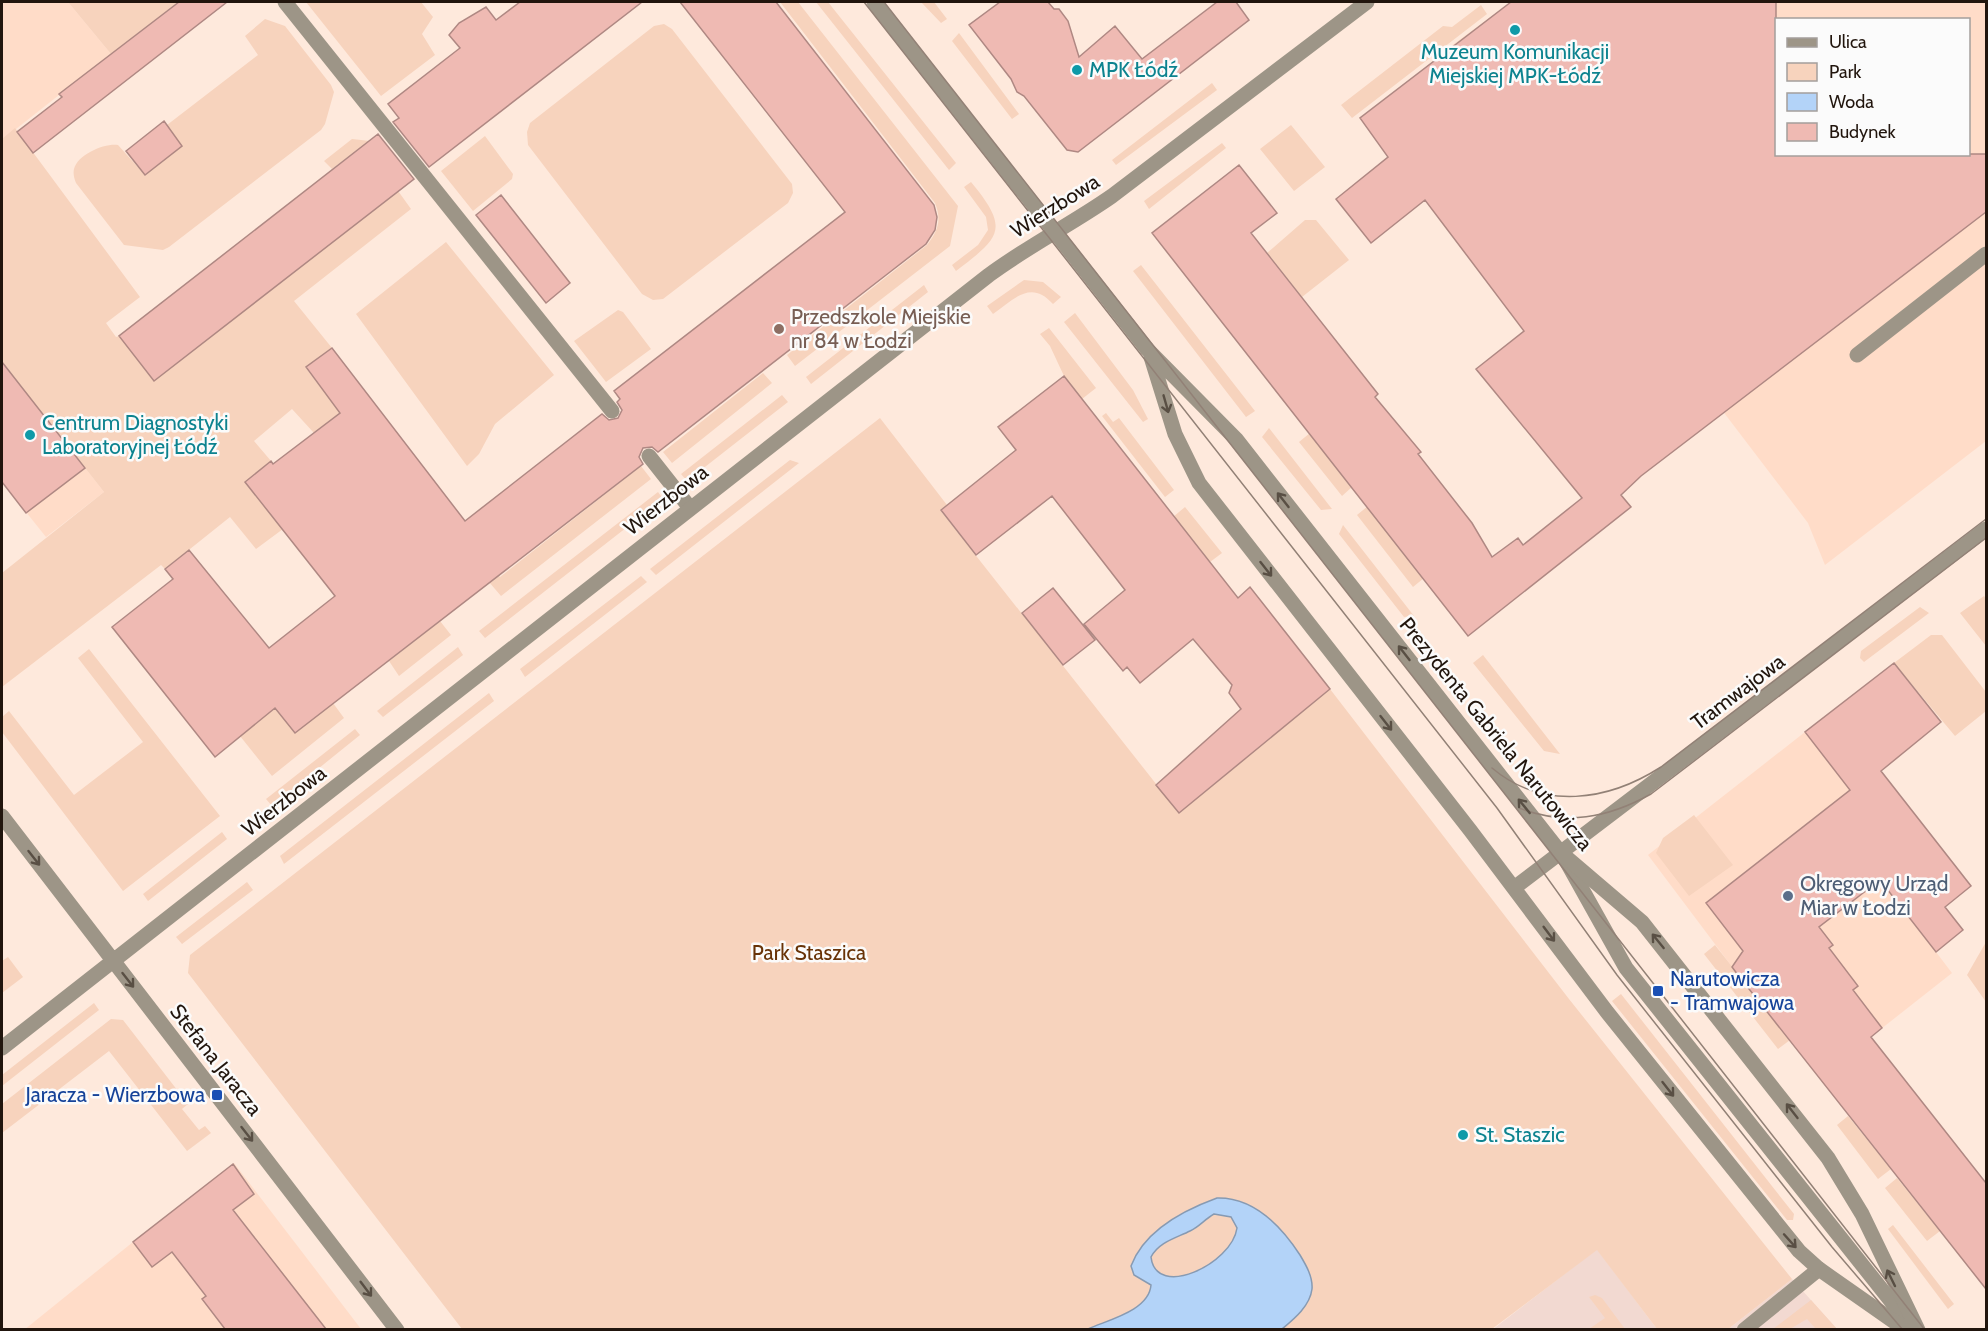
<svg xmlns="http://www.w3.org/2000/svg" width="1988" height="1331" viewBox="0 0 1988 1331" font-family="Cabin,sans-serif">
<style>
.built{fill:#ffdcc8;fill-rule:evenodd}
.education{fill:#f2d9d1}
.green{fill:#f7d3bd}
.water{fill:#b3d3f8;stroke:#879ab2;stroke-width:1.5;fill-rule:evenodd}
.building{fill:#efbab3;stroke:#af8883;stroke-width:1.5}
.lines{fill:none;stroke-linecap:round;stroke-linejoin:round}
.service{stroke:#9d9587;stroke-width:15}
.tertiary{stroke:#9d9587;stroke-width:15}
.tram{stroke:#928176;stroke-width:1.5}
.oneway{stroke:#594f44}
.culture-dot{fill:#0f9aa8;stroke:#fbfbfb;stroke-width:2}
.education-dot{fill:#8d6e63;stroke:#fbfbfb;stroke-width:2}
.service-dot{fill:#5c6f8a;stroke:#fbfbfb;stroke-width:2}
.transit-dot{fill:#1a4fb4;stroke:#fbfbfb;stroke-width:2}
.labels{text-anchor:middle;stroke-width:5;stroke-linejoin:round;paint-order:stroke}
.culture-label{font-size:21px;fill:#0d838f;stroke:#fbfbfb;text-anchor:start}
.street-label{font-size:21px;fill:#21150d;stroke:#fbfbfb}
.education-label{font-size:21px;fill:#785e54;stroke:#fbfbfb;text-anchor:start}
.service-label{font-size:21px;fill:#4e5e75;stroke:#fbfbfb;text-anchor:start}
.park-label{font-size:21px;fill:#683307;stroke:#fbfbfb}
.transit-label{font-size:21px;fill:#164399;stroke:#fbfbfb;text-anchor:start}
</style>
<rect width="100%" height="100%" fill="#fee9dc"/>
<path class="built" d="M 2,2 L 68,2 L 111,54 L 2,140 Z
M 1511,2 L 1986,2 L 1986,441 L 1825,565 L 1808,523 L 1447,49 ZM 1776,20 L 1968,20 L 1968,154 L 1776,154 Z
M 2,361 L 104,492 L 46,537 L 2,482 Z
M 1805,732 L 1963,930 L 1936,952 L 1952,973 L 1820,1077 L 1739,976 L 1648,855 Z
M 234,1163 L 361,1329 L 24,1330 L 133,1242 Z"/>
<path class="education" d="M 1597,1249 L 1657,1329 L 1492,1330 Z
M 1792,1279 L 1837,1329 L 1727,1330 Z"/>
<path class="green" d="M 68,2 L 179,2 L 111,54 Z
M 306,2 L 421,2 L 433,17 L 422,34 L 435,55 L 381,96 Z
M 780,2 L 798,2 L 958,206 L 950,246 L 795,366 L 787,355 L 927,245 C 938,231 942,220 935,203 Z
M 816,2 L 828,2 L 956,163 L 949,170 Z
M 921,2 L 934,2 L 947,19 L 941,23 Z
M 1481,5 L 1487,14 L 1352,118 L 1341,105 L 1443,26 L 1452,27 Z
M 265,19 L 285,26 L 331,85 L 334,92 L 325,124 L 321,130 L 169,247 L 163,250 L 124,245 L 76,183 C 74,178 73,173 74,169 C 78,154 105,143 118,145 L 145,175 L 182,146 L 167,125 L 258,55 L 245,36 Z
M 664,24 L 672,29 L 792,184 L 793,193 L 788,203 L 663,299 L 653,300 L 642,294 L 528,145 L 527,132 L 530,123 L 654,26 Z
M 959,33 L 1019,114 L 1012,119 L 952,41 Z
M 1212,83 L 1217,90 L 1116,165 L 1112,160 Z
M 1291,125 L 1325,167 L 1294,191 L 1260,149 Z
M 15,128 L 140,297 L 106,323 L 116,337 L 119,336 L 154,380 L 396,192 L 360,148 L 332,169 L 324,161 L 352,139 L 370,141 L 396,188 L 411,209 L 294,301 L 332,348 L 306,368 L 340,413 L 314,433 L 292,409 L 254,441 L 271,461 L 246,482 L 283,529 L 256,549 L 230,517 L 165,569 L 161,565 L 2,687 L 2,573 L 104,492 L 2,362 L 2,139 Z
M 485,136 L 513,174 L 512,179 L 473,211 L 441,171 Z
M 1222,143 L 1226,148 L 1149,209 L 1144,201 Z
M 971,182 C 1010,229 1001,237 956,271 L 952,265 L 978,245 L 988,230 L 986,217 L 964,187 Z
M 1305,220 L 1316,220 L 1349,260 L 1302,297 L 1267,253 Z
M 446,242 L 554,375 L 495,424 L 479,454 L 467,466 L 356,314 Z
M 1141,265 L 1255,411 L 1246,417 L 1133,271 Z
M 1024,280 L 1043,282 L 1061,297 L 1053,304 C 1031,279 1014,299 993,314 L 987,306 Z
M 924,285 L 928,292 L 811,384 L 806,377 Z
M 618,310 L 623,312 L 651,349 L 606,382 L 574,341 Z
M 1075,313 L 1133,390 L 1148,419 L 1143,422 L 1064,322 Z
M 1049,328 L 1096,388 L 1082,399 L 1064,376 L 1050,346 L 1040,334 Z
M 763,373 L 772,383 L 672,463 L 663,452 Z
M 782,395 L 788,402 L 687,481 L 681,474 Z
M 1106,413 L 1113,422 L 1119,418 L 1174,490 L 1165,497 L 1102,416 Z
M 880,418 L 947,505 L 940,510 L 1179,813 L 1330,689 L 1569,999 L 1792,1279 L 1727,1330 L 1657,1329 L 1597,1250 L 1492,1329 L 462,1329 L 188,973 L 190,955 Z
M 1269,428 L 1332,509 L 1321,510 L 1262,437 Z
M 1310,433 L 1352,487 L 1342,496 L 1299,442 Z
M 790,460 L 799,463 L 656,575 L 650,569 Z
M 641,466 L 651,479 L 501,596 L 489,582 L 498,575 L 500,577 Z
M 658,492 L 663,499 L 485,638 L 479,631 Z
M 1368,506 L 1424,578 L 1413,587 L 1357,515 Z
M 1185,507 L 1222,553 L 1210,562 L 1173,517 Z
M 1343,525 L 1414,616 L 1404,617 L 1339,534 Z
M 641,576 L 647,582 L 525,677 L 520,669 Z
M 1984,596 L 1986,599 L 1986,646 L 1960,613 Z
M 1920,607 L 1929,613 L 1864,662 L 1860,658 L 1861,651 Z
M 440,621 L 451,635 L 399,676 L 389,661 Z
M 1931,635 L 1942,635 L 1986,692 L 1986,711 L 1955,736 L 1894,663 Z
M 458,647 L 463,655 L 383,717 L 377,711 Z
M 89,649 L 220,816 L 123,891 L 2,732 L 2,717 L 9,711 L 74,795 L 143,742 L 78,658 Z
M 1483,655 L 1560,754 L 1544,751 L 1473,663 Z
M 489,693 L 494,701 L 284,864 L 280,856 Z
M 333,703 L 344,718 L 272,776 L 240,736 L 275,708 L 295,733 Z
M 355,729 L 360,735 L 272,806 L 266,799 Z
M 1694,815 L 1733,865 L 1689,896 L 1656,853 L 1663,838 Z
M 222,832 L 227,839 L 148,901 L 143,894 Z
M 247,882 L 253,890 L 182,944 L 176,937 Z
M 1986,942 L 1986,1002 L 1967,975 Z
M 1715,945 L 1790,1040 L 1778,1049 L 1704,954 Z
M 8,957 L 23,977 L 2,993 L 2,961 Z
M 1621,994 L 1794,1214 L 1793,1220 L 1787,1220 L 1612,1001 Z
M 94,1003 L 99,1010 L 2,1086 L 2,1075 Z
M 111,1019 L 123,1020 L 188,1104 L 182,1109 L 199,1130 L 205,1126 L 211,1133 L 187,1151 L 109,1051 L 2,1133 L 2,1104 Z
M 1848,1116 L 1891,1169 L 1878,1179 L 1837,1125 Z
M 1897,1178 L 1940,1231 L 1927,1241 L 1885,1188 Z
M 1893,1225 L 1954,1304 L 1948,1309 L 1888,1229 Z
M 1595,1295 L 1602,1298 L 1625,1329 L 1589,1329 L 1605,1318 L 1589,1297 Z
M 1811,1300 L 1837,1329 L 1816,1329 L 1807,1319 L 1790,1329 L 1773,1329 Z"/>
<path class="water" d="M 1217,1198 C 1254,1197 1281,1226 1300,1255 C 1306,1265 1313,1277 1312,1289 C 1310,1306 1294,1319 1282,1329 L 1088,1329 C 1107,1320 1149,1311 1151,1285 L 1134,1275 L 1131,1266 C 1144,1231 1184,1210 1217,1198 ZM 1214,1214 L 1231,1217 L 1237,1228 C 1232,1264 1156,1300 1151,1257 C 1159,1242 1176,1238 1190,1231 C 1199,1227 1205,1219 1214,1214 Z"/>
<path class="building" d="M 179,2 L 227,2 L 33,153 L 17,132 L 62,97 L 59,94 Z
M 520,2 L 642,2 L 429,167 L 393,122 L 399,118 L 388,104 L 460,48 L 449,35 L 459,23 L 486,7 L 496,20 Z
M 680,2 L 776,2 L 934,205 L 937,217 L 935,230 L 926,244 L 890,272 L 658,452 L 652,447 L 643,448 L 639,457 L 643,464 L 295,733 L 275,708 L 215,757 L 112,627 L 173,579 L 165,569 L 189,550 L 269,648 L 335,596 L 245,482 L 271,461 L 273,464 L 340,413 L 306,367 L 332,348 L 465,521 L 602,414 L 609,420 L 618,418 L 622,410 L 617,402 L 620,399 L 614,391 L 845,212 Z
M 1000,2 L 1048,2 L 1054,9 L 1059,9 L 1068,21 L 1079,57 L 1115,26 L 1142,59 L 1217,2 L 1236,2 L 1249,20 L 1078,152 L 1067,150 L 1024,96 L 1017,92 L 1011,79 L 969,25 Z
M 1511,2 L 1776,2 L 1776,154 L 1986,154 L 1986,212 L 1641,476 L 1621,495 L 1631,507 L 1468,636 L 1152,233 L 1239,165 L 1277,213 L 1251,233 L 1378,394 L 1375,397 L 1421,452 L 1418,454 L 1472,523 L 1492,557 L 1518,538 L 1523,545 L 1582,498 L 1476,369 L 1524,331 L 1425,200 L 1371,243 L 1336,199 L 1388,157 L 1360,118 Z
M 164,121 L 182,146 L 145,175 L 126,151 Z
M 378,134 L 414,179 L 154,381 L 119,336 Z
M 501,195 L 570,283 L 546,303 L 476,215 Z
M 2,362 L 85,468 L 26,513 L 2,482 Z
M 1064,376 L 1238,598 L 1250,587 L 1330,689 L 1179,813 L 1156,785 L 1241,709 L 1229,693 L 1232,685 L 1193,639 L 1140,683 L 1127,667 L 1123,671 L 1084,624 L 1125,590 L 1052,496 L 976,555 L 941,510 L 1016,450 L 998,427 Z
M 1053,588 L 1095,640 L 1063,665 L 1022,613 Z
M 1894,663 L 1941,722 L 1881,771 L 1971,886 L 1945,907 L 1963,930 L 1936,952 L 1880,880 L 1819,927 L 1833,945 L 1829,948 L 1858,986 L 1853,990 L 1882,1028 L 1871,1037 L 1986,1183 L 1986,1289 L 1738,975 L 1732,967 L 1743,951 L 1706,903 L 1850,790 L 1805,732 Z
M 233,1164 L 254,1194 L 233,1210 L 326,1329 L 225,1329 L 202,1299 L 206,1296 L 172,1252 L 152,1267 L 133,1242 Z"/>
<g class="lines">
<path class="service" d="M 285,2 L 612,411
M 1857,355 L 1986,254
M 649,456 L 690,508
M 1564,857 L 1626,968 L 1914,1330
M 1744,1330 L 1819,1269"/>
<path class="tertiary" d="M 874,2 L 1147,349 L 1236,439 L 1560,852 L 1642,922 L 1828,1158 L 1862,1214 L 1918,1330
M 1151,357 L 1175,434 L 1199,483 L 1470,830 L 1607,1012 L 1799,1251 L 1819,1269 L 1906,1330
M 2,816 L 397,1330
M 1514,888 L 1986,529
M 2,1048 L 989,275 C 1028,246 1072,224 1112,196 L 1367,2"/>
<path class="tram" d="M 864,2 L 1497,808 L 1617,975 L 1832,1247 L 1903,1330
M 884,2 L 1925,1330
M 1492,768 C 1543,811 1608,801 1661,767 L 1986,519
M 1519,808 C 1565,826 1608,818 1651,794 L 1986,538"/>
</g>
<defs><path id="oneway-shaft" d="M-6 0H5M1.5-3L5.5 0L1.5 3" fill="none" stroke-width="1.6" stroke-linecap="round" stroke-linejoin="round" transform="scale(1.5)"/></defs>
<g class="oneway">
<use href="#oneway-shaft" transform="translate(1166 404) rotate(74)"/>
<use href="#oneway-shaft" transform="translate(1283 500) rotate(-128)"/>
<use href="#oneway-shaft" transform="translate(1266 569) rotate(52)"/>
<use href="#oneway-shaft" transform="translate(1404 653) rotate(-128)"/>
<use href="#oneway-shaft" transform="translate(1386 723) rotate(52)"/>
<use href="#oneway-shaft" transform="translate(1524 806) rotate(-129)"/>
<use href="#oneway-shaft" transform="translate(34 858) rotate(52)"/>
<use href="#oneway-shaft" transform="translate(1549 934) rotate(53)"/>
<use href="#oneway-shaft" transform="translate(1658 941) rotate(-129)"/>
<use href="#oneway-shaft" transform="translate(128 980) rotate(52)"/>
<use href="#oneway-shaft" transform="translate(1668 1089) rotate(52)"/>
<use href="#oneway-shaft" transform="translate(1792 1111) rotate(-128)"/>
<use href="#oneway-shaft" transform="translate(247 1134) rotate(52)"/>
<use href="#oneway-shaft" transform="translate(1790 1241) rotate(48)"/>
<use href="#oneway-shaft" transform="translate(1891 1278) rotate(-116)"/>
<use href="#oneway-shaft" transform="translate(366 1289) rotate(53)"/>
</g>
<g class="culture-dot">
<circle cx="1515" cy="30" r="6"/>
<circle cx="1077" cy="70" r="6"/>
<circle cx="30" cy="435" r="6"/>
<circle cx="1463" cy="1135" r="6"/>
</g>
<circle class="education-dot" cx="779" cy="329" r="6"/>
<circle class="service-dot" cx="1788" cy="896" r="6"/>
<g class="transit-dot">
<rect x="1652" y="985" width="12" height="12" rx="3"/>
<rect x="211" y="1089" width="12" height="12" rx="3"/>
</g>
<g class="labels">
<g class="culture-label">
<text x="1515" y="59" text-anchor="middle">Muzeum Komunikacji<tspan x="1515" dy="24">Miejskiej MPK-Łódź</tspan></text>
<text x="1089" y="77">MPK Łódź</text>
<text x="42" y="430">Centrum Diagnostyki<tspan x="42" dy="24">Laboratoryjnej Łódź</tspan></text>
<text x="1475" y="1142">St. Staszic</text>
</g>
<g class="street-label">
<text transform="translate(1055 206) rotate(-32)" y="7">Wierzbowa</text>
<text transform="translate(666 500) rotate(-38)" y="7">Wierzbowa</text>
<text transform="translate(1738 692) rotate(-37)" y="7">Tramwajowa</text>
<text transform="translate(1496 734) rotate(51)" y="7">Prezydenta Gabriela Narutowicza</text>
<text transform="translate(284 801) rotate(-38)" y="7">Wierzbowa</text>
<text transform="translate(216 1060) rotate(52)" y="7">Stefana Jaracza</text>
</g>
<g class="education-label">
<text x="791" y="324">Przedszkole Miejskie<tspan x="791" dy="24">nr 84 w Łodzi</tspan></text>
</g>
<g class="service-label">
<text x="1800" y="891">Okręgowy Urząd<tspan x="1800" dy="24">Miar w Łodzi</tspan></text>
</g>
<g class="park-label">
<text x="809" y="960">Park Staszica</text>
</g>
<g class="transit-label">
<text x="1670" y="986">Narutowicza<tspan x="1670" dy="24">- Tramwajowa</tspan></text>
<text x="205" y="1102" text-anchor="end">Jaracza - Wierzbowa</text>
</g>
</g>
<rect width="1988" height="1331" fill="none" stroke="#21150d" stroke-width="6"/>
<rect x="1775" y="18" width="195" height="138" fill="#fbfbfb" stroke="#a49f9c" stroke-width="1.5"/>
<rect x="1787" y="38" width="30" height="9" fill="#9d9587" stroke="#a49f9c" stroke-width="1.5"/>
<text x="1829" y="48" font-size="18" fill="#21150d">Ulica</text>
<rect x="1787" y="63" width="30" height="18" fill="#f7d3bd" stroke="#a49f9c" stroke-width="1.5"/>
<text x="1829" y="78" font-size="18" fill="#21150d">Park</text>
<rect x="1787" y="93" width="30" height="18" fill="#b3d3f8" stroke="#a49f9c" stroke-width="1.5"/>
<text x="1829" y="108" font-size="18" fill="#21150d">Woda</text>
<rect x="1787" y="123" width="30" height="18" fill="#efbab3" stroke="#a49f9c" stroke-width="1.5"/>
<text x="1829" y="138" font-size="18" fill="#21150d">Budynek</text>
</svg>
